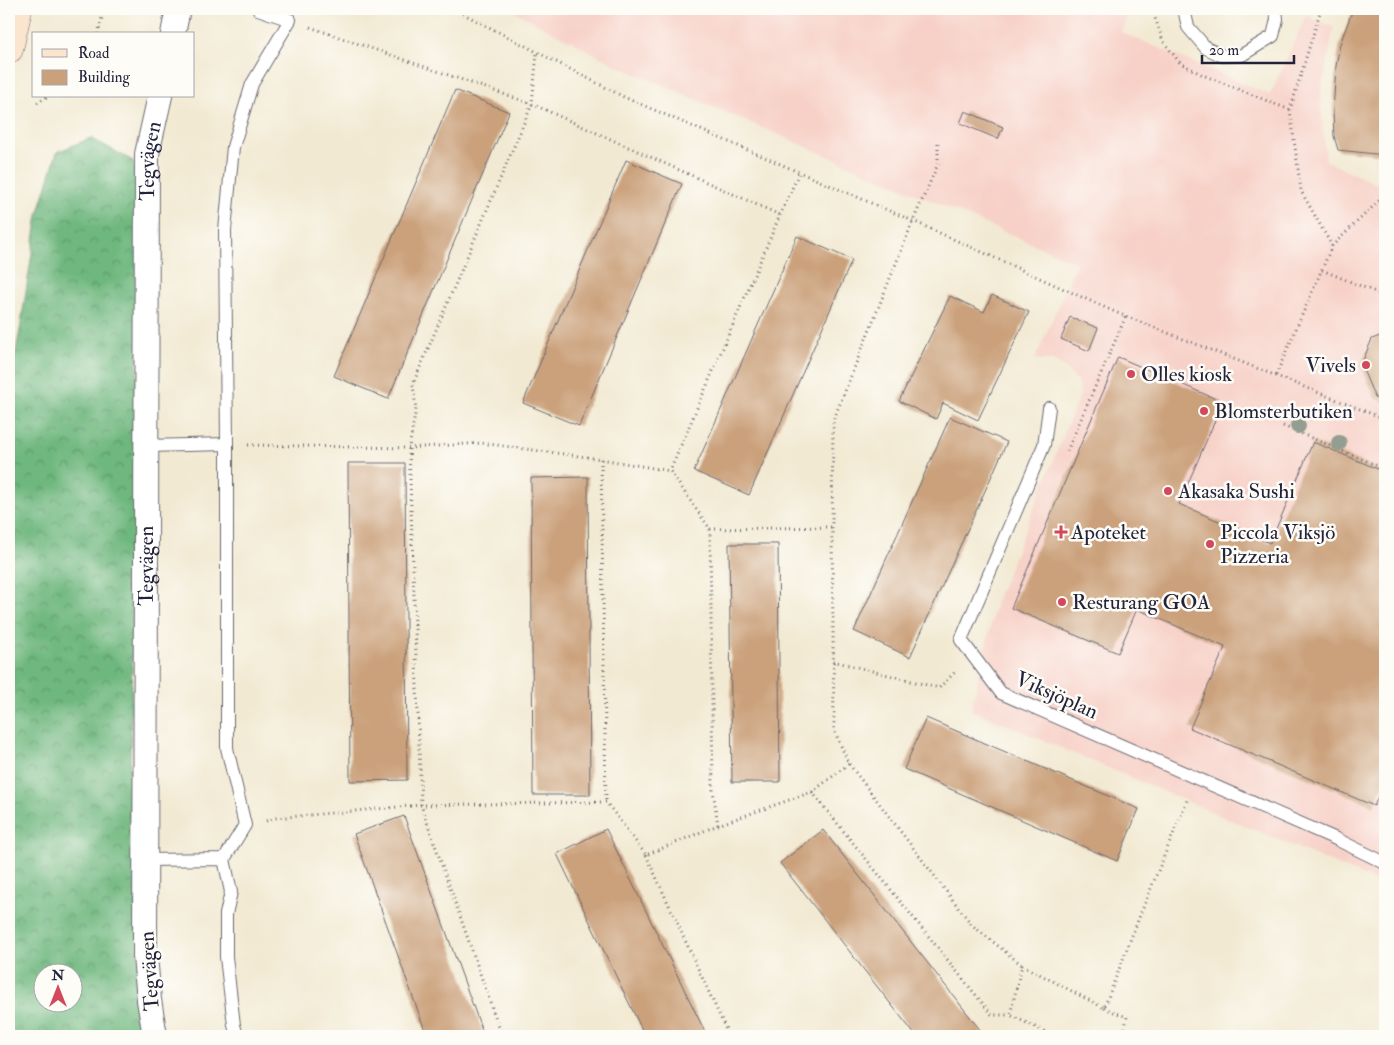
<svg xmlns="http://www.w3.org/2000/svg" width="1394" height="1045" viewBox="0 0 1394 1045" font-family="'IM FELL Double Pica',serif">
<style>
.built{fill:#f7d1c8}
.forest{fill:url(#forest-crowns);stroke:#486c5c;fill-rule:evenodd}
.building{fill:#cba17c}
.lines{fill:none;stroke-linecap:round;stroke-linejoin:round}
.lane-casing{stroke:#6b6870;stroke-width:14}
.street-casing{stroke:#6b6870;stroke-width:26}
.secondary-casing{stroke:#6b6870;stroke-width:29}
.path{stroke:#6b6870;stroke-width:3;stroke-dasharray:1 4;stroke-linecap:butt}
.lane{stroke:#fff;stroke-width:12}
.street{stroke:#fff;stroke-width:24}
.secondary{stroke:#fbe5cf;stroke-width:28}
.tree{fill:#939e90}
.poi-dot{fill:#d1495b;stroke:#fdfcf7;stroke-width:2}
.labels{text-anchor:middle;stroke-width:5;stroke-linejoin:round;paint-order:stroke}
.street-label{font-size:21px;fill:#22223b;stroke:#fdfcf7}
.poi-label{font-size:21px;fill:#22223b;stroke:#fdfcf7;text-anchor:start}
</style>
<defs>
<pattern id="forest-crowns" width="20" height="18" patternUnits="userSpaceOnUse" patternTransform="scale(1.25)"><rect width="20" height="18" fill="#6eb77e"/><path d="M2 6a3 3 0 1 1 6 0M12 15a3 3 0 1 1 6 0" fill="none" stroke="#5a9468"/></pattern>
</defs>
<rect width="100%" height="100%" fill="#fdfcf7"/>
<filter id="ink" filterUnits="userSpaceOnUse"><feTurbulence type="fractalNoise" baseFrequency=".02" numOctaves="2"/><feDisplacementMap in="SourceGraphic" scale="10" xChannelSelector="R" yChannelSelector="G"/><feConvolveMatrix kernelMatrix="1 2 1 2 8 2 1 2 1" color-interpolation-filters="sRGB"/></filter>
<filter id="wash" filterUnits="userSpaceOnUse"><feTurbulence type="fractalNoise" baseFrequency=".0096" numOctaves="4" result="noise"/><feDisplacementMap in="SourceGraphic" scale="20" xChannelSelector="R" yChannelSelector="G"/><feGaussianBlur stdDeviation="1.12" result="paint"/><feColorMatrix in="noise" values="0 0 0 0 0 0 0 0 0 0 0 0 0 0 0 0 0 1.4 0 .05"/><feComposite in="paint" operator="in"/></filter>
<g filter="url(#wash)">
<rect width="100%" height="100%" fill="#f2e9d2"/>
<path class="built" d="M 510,9 L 1130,9 L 1121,32 L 1270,95 L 1306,16 L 1334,27 L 1320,98 L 1326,161 L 1385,188 L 1385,885 L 971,710 L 996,602 L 1080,394 L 1077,380 L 1067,370 L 1054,361 L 1035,359 L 1077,263 L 618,66 Z"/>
<path class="forest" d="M 91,138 L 133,161 L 140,215 L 130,774 L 142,1036 L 9,1036 L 9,386 L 20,330 L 38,215 L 57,152 ZM 42,972 L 72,972 L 72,1002 L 42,1002 Z"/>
<g id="blocks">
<path class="building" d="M 1353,9 L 1385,9 L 1385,155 L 1338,150 L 1334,136 L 1333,112 L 1336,66 L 1340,44 Z
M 455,90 L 509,112 L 388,399 L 334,376 Z
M 965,111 L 1003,127 L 998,139 L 960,123 Z
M 626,160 L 682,184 L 579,426 L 523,403 Z
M 797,236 L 852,260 L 749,495 L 694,471 Z
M 992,295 L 1029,312 L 978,420 L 943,403 L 936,419 L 899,401 L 950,296 L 984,312 Z
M 1070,317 L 1098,328 L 1089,351 L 1061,339 Z
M 1385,334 L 1385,402 L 1375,398 L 1361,365 L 1372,339 Z
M 1118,357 L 1223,402 L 1179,504 L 1270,543 L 1313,442 L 1385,472 L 1385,781 L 1374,806 L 1190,728 L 1225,647 L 1137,609 L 1118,653 L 1011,608 Z
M 950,417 L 1007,442 L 910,657 L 854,631 Z
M 348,463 L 405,463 L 407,780 L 350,781 Z
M 588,477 L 590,795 L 533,795 L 531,478 Z
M 729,544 L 778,544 L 780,782 L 732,782 Z
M 926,718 L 1139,809 L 1117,861 L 904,769 Z
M 404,816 L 484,1036 L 427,1036 L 354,834 Z
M 606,829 L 707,1036 L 645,1036 L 557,854 Z
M 823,830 L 985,1036 L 916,1036 L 780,863 Z"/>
</g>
</g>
<g filter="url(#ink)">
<use href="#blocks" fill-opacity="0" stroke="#6b6870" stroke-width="1"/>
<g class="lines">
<g class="lane-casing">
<path id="lane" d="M 1184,9 L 1188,27 L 1206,48 L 1223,56 L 1242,55 L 1273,36 L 1277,19 L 1276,9
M 1049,408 L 1044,445 L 961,640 L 1001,693 L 1336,839 L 1385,863
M 227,444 L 227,748 L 245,825 L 224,859 L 231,892 L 226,914 L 226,957 L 234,1025 L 237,1036
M 147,446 L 227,444 L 225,230 L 233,147 L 252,84 L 290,20 L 258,9
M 145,860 L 224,859"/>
</g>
<g class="street-casing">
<g id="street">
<path d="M 173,34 L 178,9"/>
<path id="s1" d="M 155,1036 L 149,1000 L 145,956 L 147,154 L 160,96"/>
</g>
</g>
<g class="secondary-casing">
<path id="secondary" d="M 9,49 L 18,9"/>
</g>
<path class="path" d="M 454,9 L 624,97 L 913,221 L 1115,312 L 1385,419
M 1152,9 L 1163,41 L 1180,63 L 1203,75 L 1290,110
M 1321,9 L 1290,110 L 1301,191 L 1332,246
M 310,27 L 532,104 L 780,215
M 98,34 L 104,9
M 37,103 L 48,96
M 938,143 L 938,164 L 913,221 L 833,421 L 832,527 L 834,730 L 849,764 L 972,925 L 1022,965 L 1010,1015 L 1054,1036
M 1322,270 L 1385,296
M 1276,375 L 1332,246 L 1385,195
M 1283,426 L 1385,469
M 248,445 L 409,448 L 481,443 L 601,459 L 670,471
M 1067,451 L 1126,316
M 601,459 L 606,802
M 710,529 L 832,527
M 833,661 L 939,688 L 956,671
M 812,792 L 992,1015 L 1010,1015
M 266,821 L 276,818 L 421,805 L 606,802 L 646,855 L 718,825 L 812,792 L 849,764
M 718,825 L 713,790 L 710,529 L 670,471 L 780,215 L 799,173
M 646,855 L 729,1036
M 1022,965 L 1104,1008 L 1142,910 L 1188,798
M 1104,1008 L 1127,1017 L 1123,1036
M 502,1036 L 421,805 L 409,448 L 416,409 L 413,384 L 532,104 L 537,53"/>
<use href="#lane" class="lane"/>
<use href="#street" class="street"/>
<use href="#secondary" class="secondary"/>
</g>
<g class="tree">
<circle cx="1298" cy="426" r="8"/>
<circle cx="1339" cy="443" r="8"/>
</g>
</g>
<g class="poi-dot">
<circle cx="1366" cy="365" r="5"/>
<circle cx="1131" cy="374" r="5"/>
<circle cx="1204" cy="411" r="5"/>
<circle cx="1168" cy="491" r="5"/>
<path d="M1058.5 524.5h5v5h5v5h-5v5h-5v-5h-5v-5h5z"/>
<circle cx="1210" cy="544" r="5"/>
<circle cx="1062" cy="602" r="5"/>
</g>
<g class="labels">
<g class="street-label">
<text dy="7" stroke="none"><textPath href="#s1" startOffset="876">Tegvägen</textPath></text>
<text dy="7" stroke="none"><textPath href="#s1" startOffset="471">Tegvägen</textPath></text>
<text transform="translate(1057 695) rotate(24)" y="7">Viksjöplan</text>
<text transform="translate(149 971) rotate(-94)" y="7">Tegvägen</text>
</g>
<g class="poi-label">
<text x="1356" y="372" text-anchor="end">Vivels</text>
<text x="1141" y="381">Olles kiosk</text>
<text x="1214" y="418">Blomsterbutiken</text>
<text x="1178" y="498">Akasaka Sushi</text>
<text x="1071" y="539">Apoteket</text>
<text x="1220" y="539">Piccola Viksjö<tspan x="1220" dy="24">Pizzeria</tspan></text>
<text x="1072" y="609">Resturang GOA</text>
</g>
</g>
<rect width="1394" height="1045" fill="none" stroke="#fdfcf7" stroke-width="30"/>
<rect x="32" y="32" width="162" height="65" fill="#fdfcf7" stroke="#a5a5ac"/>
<rect x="42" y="49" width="25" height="8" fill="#fbe5cf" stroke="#a5a5ac"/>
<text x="78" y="58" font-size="15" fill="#22223b">Road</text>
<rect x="42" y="70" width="25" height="15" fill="#cba17c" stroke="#a5a5ac"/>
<text x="78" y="82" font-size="15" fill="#22223b">Building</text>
<g transform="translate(58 988)"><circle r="24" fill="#fdfcf7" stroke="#a5a5ac"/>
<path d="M0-4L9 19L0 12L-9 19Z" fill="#d1495b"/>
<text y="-8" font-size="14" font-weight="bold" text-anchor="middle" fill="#22223b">N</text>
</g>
<path d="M1202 55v8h92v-8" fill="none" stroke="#22223b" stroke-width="2.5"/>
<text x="1209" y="55" font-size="15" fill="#22223b" stroke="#fdfcf7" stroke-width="4" paint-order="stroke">20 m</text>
</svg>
